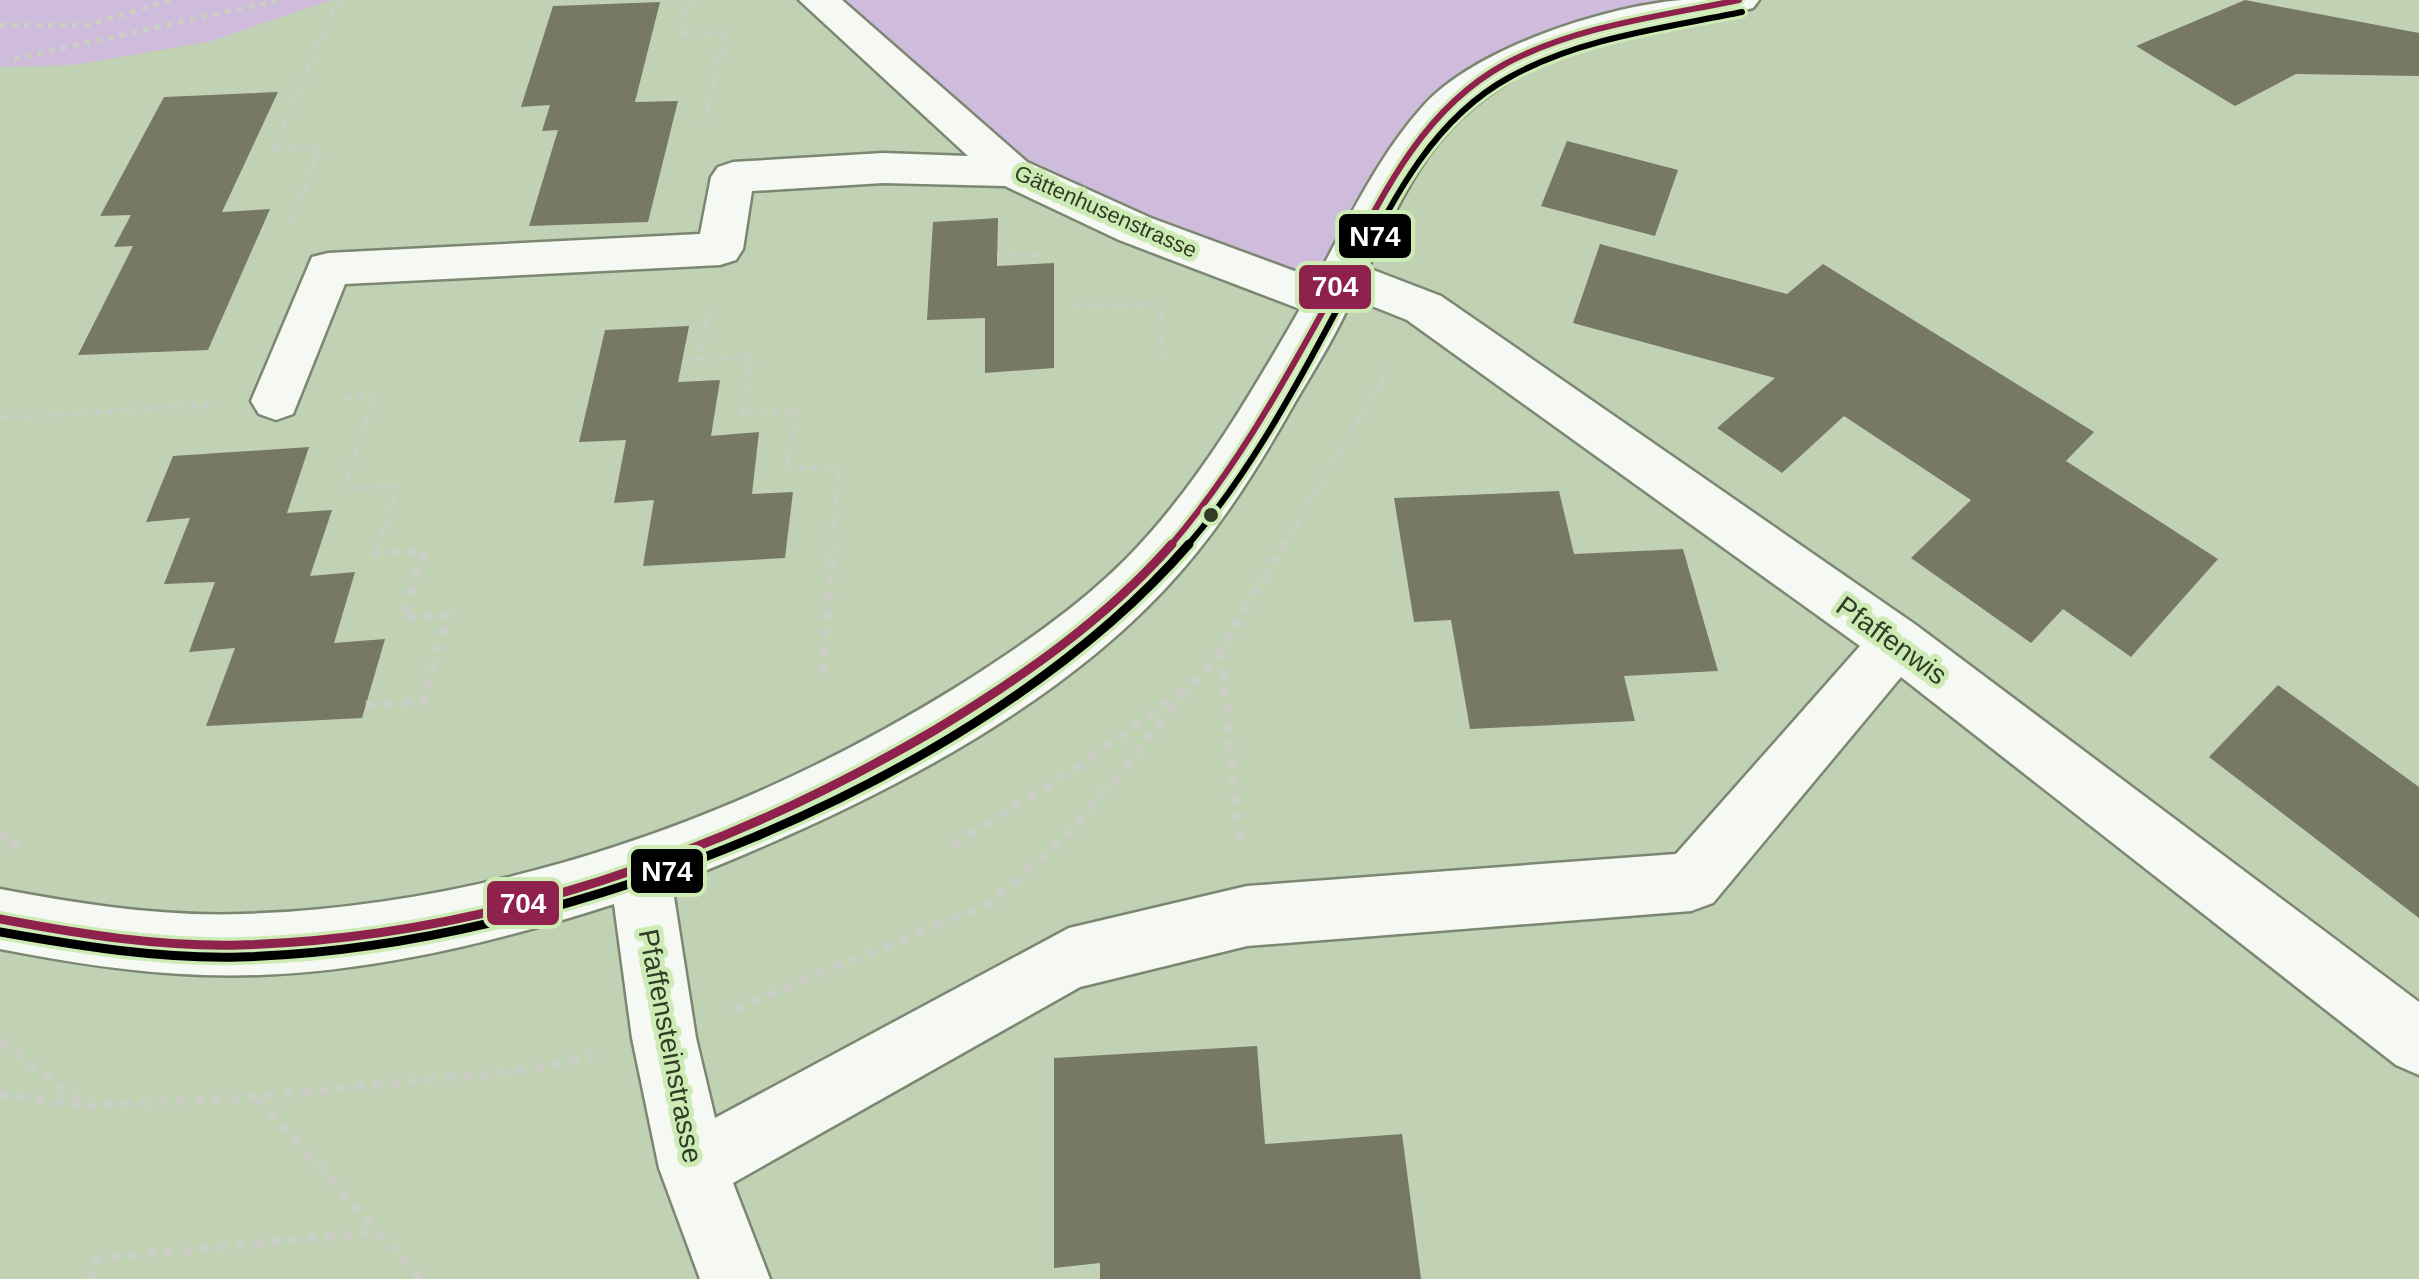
<svg xmlns="http://www.w3.org/2000/svg" width="2419" height="1279" viewBox="0 0 2419 1279" font-family="Arial,sans-serif">
<style>
.green{fill:#cfbbdb}
.building{fill:#777965}
.lines{fill:none;stroke-linecap:round;stroke-linejoin:round}
.minor-casing{stroke:#7b8770;stroke-width:5}
.path-far1{stroke:#cacec5;stroke-width:5;stroke-dasharray:6 6;stroke-linecap:butt}
.path{stroke:#cacec5;stroke-width:8;stroke-dasharray:9 9;stroke-linecap:butt}
.minor{fill:#f6f8f4;fill-rule:evenodd}
.bus-1-far1-casing{stroke:#cdebb4;stroke-width:12}
.bus-1-casing{stroke:#cdebb4;stroke-width:16}
.bus-2-far1-casing{stroke:#cdebb4;stroke-width:12}
.bus-2-casing{stroke:#cdebb4;stroke-width:16}
.bus-1-far1{stroke:#8e224d;stroke-width:6}
.bus-1{stroke:#8e224d;stroke-width:9}
.bus-2-far1{stroke:#000;stroke-width:6}
.bus-2{stroke:#000;stroke-width:9}
.bus-dot{fill:#313d27;stroke:#cdebb4;stroke-width:4}
.labels{text-anchor:middle;stroke-width:10;stroke-linejoin:round;paint-order:stroke}
.far-street-label{font-size:22px;fill:#313d27;stroke:#cdebb4}
.street-label{font-size:28px;fill:#313d27;stroke:#cdebb4}
.line-badge{stroke:#cdebb4;stroke-width:4}
.badge-label{font-size:28px;text-anchor:middle;font-weight:bold;fill:#fff}
</style>
<rect width="100%" height="100%" fill="#c1d1b4"/>
<path class="green" d="M 0,0 L 331,0 L 212,41 L 73,65 L 0,67 Z
M 819,0 L 1739,0 L 1479,80 L 1328,302 L 1012,172 Z"/>
<path class="building" d="M 2245,0 L 2419,33 L 2419,76 L 2296,74 L 2235,106 L 2136,46 Z
M 660,2 L 635,102 L 678,101 L 648,222 L 529,226 L 558,130 L 542,131 L 550,105 L 521,107 L 553,6 Z
M 278,92 L 222,212 L 270,209 L 208,350 L 78,355 L 133,246 L 114,247 L 131,215 L 100,216 L 164,97 Z
M 1567,141 L 1678,170 L 1655,236 L 1541,206 Z
M 998,218 L 997,266 L 1054,263 L 1054,368 L 985,373 L 985,318 L 927,320 L 933,222 Z
M 1600,244 L 1787,294 L 1823,264 L 2094,432 L 2066,461 L 2218,559 L 2131,657 L 2063,609 L 2031,643 L 1911,558 L 1971,500 L 1844,416 L 1782,473 L 1717,428 L 1775,378 L 1573,323 Z
M 689,326 L 678,382 L 720,380 L 711,436 L 759,432 L 752,494 L 793,492 L 785,558 L 643,566 L 654,500 L 614,503 L 626,440 L 579,442 L 605,330 Z
M 309,447 L 287,513 L 332,510 L 310,576 L 355,572 L 334,643 L 385,639 L 362,718 L 206,726 L 235,648 L 189,652 L 215,582 L 164,584 L 190,518 L 146,522 L 173,456 Z
M 1559,491 L 1574,554 L 1683,549 L 1718,671 L 1624,676 L 1635,721 L 1470,729 L 1451,620 L 1414,622 L 1394,498 Z
M 2278,685 L 2419,787 L 2419,918 L 2209,757 Z
M 1257,1046 L 1265,1144 L 1402,1134 L 1421,1279 L 1100,1279 L 1100,1263 L 1054,1268 L 1054,1058 Z"/>
<g class="lines">
<g class="minor-casing">
<path id="minor" d="M 799,0 L 842,0 L 1027,162 L 1151,218 L 1316,279 C 1349,219 1378,156 1424,105 C 1476,48 1606,6 1682,0 C 1707,0 1733,0 1759,0 L 1753,8 C 1635,38 1516,43 1435,147 C 1407,183 1388,227 1368,268 L 1441,296 L 1916,625 L 2419,1002 L 2419,1075 L 2396,1065 L 1901,677 L 1713,903 L 1691,911 L 1247,946 L 1080,987 L 733,1183 L 770,1279 L 700,1279 L 659,1168 L 632,1038 L 614,904 C 484,946 341,980 203,975 C 135,973 67,962 0,949 L 0,889 C 80,904 161,917 243,914 C 494,906 743,819 955,688 C 1015,650 1075,610 1126,559 C 1197,487 1249,397 1300,309 L 1119,240 L 1005,186 L 883,183 L 752,191 L 743,249 L 736,260 L 720,265 L 345,284 L 293,414 L 276,420 L 259,414 L 251,401 L 312,257 L 328,253 L 700,234 L 711,177 L 718,167 L 733,162 L 883,153 L 968,156 ZM 1352,298 L 1407,320 L 1860,646 L 1676,854 L 1247,886 L 1069,928 L 715,1118 L 696,1038 L 672,884 C 842,817 1037,725 1164,590 C 1216,535 1257,470 1294,404 C 1314,370 1337,334 1352,298 Z"/>
</g>
<path class="path-far1" d="M 689,0 L 680,34 L 725,32 L 704,128
M 0,25 L 90,25 L 170,0
M 14,59 L 279,0
M 290,223 L 321,147 L 273,150 L 338,0
M 997,256 L 1045,254
M 1160,302 L 1162,360
M 1075,306 L 1157,304
M 708,310 L 699,359 L 753,356 L 742,413 L 797,412 L 786,469 L 839,466 L 832,546
M 346,398 L 374,397 L 344,489 L 399,485 L 378,546
M 0,418 L 213,405
M 1283,546 L 1393,361"/>
<path class="path" d="M 1221,651 L 1240,843
M 822,673 L 833,544
M 366,705 L 422,702 L 448,615 L 403,618 L 424,551 L 376,553 L 379,544
M 0,836 L 17,840 L 12,848
M 952,845 L 1072,771 L 1185,689
M 734,1009 L 989,904 L 1071,832 L 1221,650 L 1284,544
M 0,1041 L 87,1106 L 256,1097 L 528,1070 L 594,1055
M 0,1094 L 86,1106
M 257,1098 L 421,1279
M 89,1279 L 96,1259 L 379,1232"/>
<use href="#minor" class="minor"/>
<g class="bus-1-far1-casing">
<path id="bus-1-far1" d="M 1170,546 C 1231,475 1278,393 1323,311 C 1371,221 1410,116 1505,64 C 1576,26 1661,16 1739,0"/>
</g>
<g class="bus-1-casing">
<path id="bus-1" d="M 0,919 C 79,934 160,947 240,945 C 485,938 725,853 935,730 C 1021,678 1105,620 1172,544"/>
</g>
<g class="bus-2-far1-casing">
<path id="bus-2-far1" d="M 1187,546 C 1246,478 1291,396 1333,317 C 1380,230 1418,127 1510,77 C 1580,38 1664,28 1742,12"/>
</g>
<g class="bus-2-casing">
<path id="bus-2" d="M 0,932 C 79,946 160,959 240,957 C 554,949 981,783 1189,544"/>
</g>
<use href="#bus-1-far1" class="bus-1-far1"/>
<use href="#bus-1" class="bus-1"/>
<use href="#bus-2-far1" class="bus-2-far1"/>
<use href="#bus-2" class="bus-2"/>
</g>
<circle class="bus-dot" cx="1211" cy="515" r="9"/>
<g class="labels">
<g class="far-street-label">
<text transform="translate(1106 211) rotate(24)" y="8">Gättenhusenstrasse</text>
</g>
<g class="street-label">
<text transform="translate(1892 640) rotate(36)" y="10">Pfaffenwis</text>
<text transform="translate(671 1046) rotate(79)" y="10">Pfaffensteinstrasse</text>
</g>
</g>
<g class="line-badge">
<rect x="1337" y="212" width="76" height="48" rx="10" fill="#000"/>
<rect x="1297" y="263" width="76" height="48" rx="10" fill="#8e224d"/>
<rect x="629" y="847" width="76" height="48" rx="10" fill="#000"/>
<rect x="485" y="879" width="76" height="48" rx="10" fill="#8e224d"/>
</g>
<g class="badge-label">
<text x="1375" y="246">N74</text>
<text x="1335" y="296">704</text>
<text x="667" y="881">N74</text>
<text x="523" y="913">704</text>
</g>
</svg>
